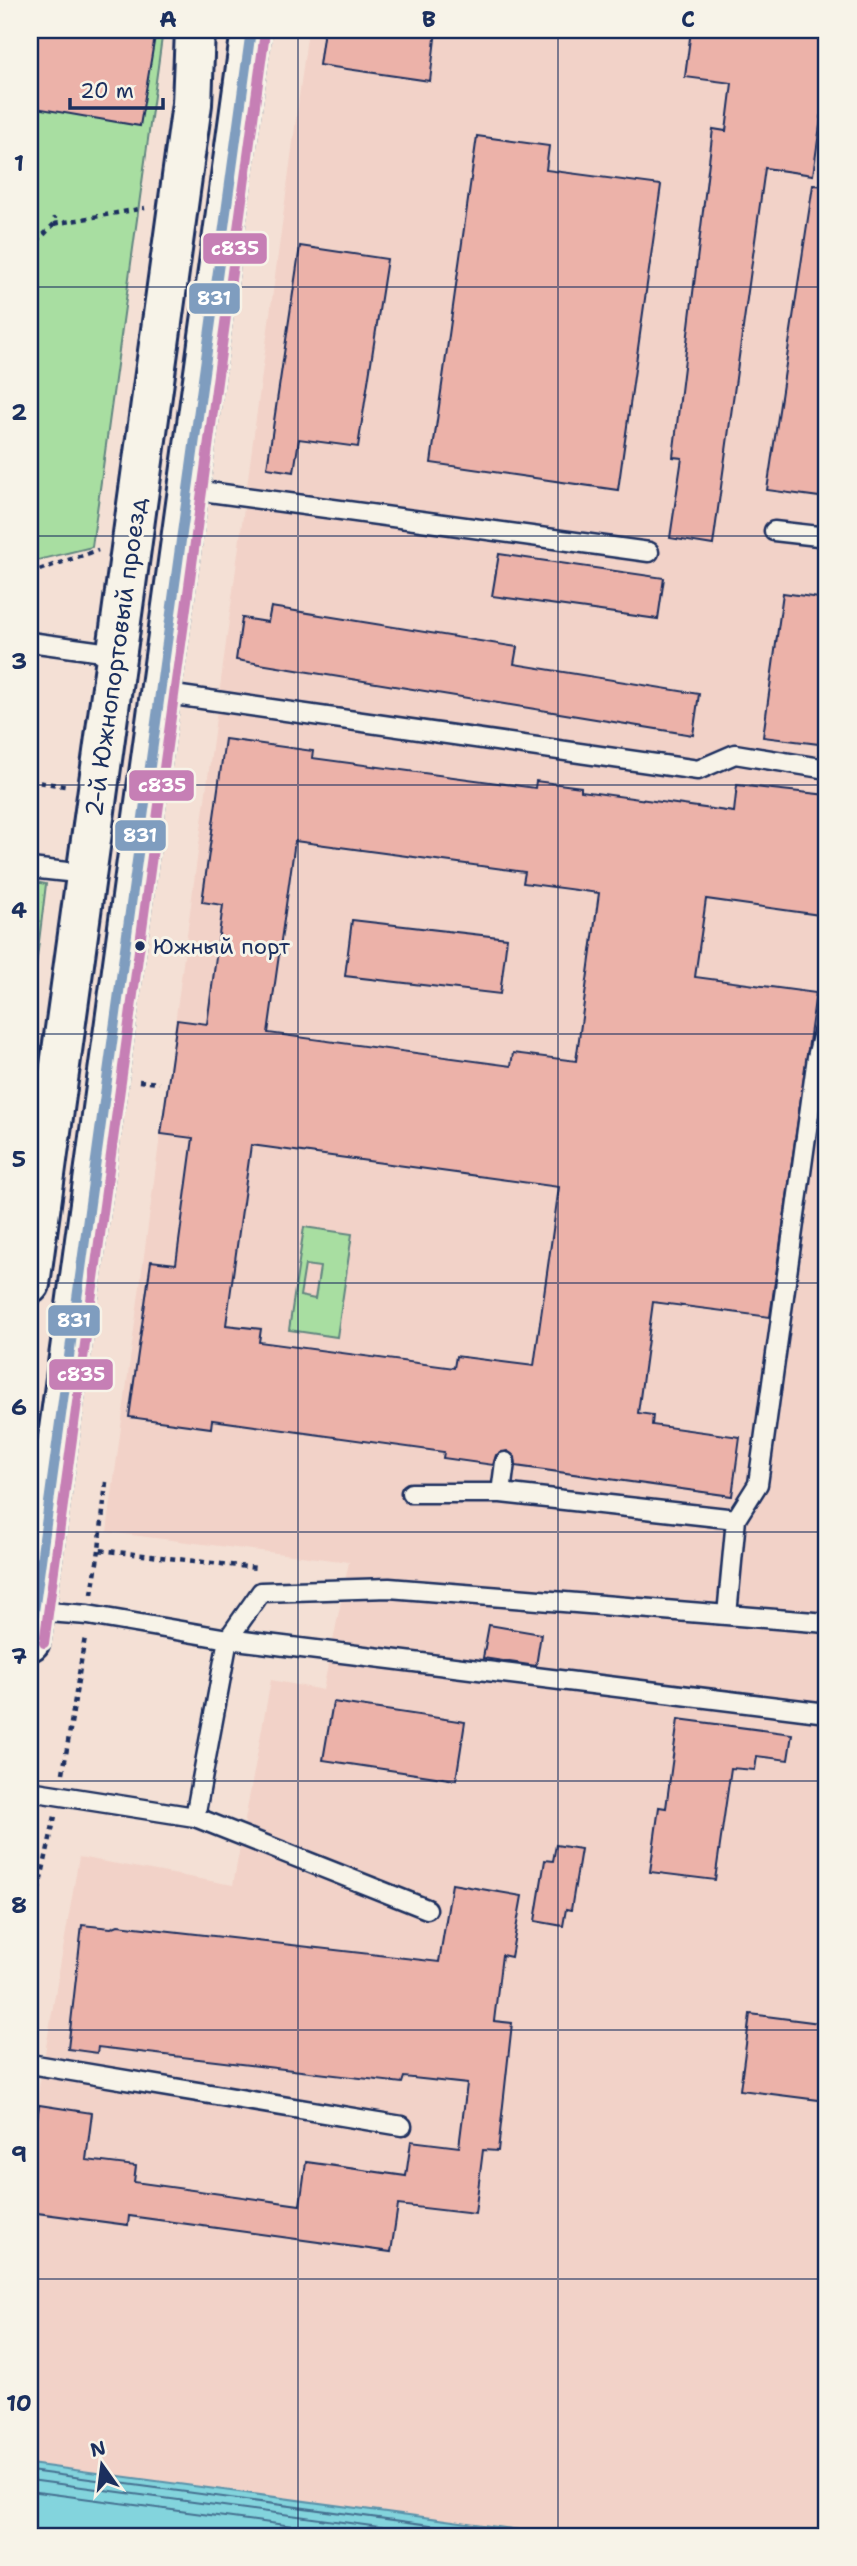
<svg xmlns="http://www.w3.org/2000/svg" width="857" height="2566" viewBox="0 0 857 2566" font-family="'Shantell Sans',sans-serif">
<style>
.built{fill:#f2d2c8}
.green{fill:#a8dea1;stroke:#628680;stroke-width:2;fill-rule:evenodd}
.water{fill:#83d4dd;stroke:#5992aa;stroke-width:2}
.lines{fill:none;stroke-linecap:round;stroke-linejoin:round}
.shore{stroke:#457191;stroke-width:2}
.building{fill:#ecb2a9;stroke:#1b2f5e;stroke-width:2;fill-rule:evenodd}
.lane-casing{stroke:#1b2f5e;stroke-width:23}
.secondary-casing{stroke:#1b2f5e;stroke-width:44}
.path{stroke:#1b2f5e;stroke-width:4.5;stroke-dasharray:5 5;stroke-linecap:butt}
.lane{stroke:#f7f3e8;stroke-width:18}
.secondary{stroke:#f7f3e8;stroke-width:38}
.bus-1-casing{stroke:#f7f3e8;stroke-width:16}
.bus-2-casing{stroke:#f7f3e8;stroke-width:16}
.bus-1{stroke:#7f9dbf;stroke-width:10}
.bus-2{stroke:#c67fb5;stroke-width:10}
.grid{fill:none;stroke:#1b2f5e;stroke-width:2;stroke-opacity:0.55}
.bus-dot{fill:#1b2f5e;stroke:#f7f3e8;stroke-width:2.5}
.labels{text-anchor:middle;stroke-width:6;stroke-linejoin:round;paint-order:stroke}
.bus-label{font-size:22px;fill:#1b2f5e;stroke:#f7f3e8;text-anchor:start}
.street-label{font-size:24px;fill:#1b2f5e;stroke:#f7f3e8}
.line-badge{stroke:#f7f3e8;stroke-width:2.5}
.badge-label{font-size:19px;text-anchor:middle;font-weight:bold;fill:#fff}
.neatline{fill:none;stroke:#1b2f5e;stroke-width:2.5}
.grid-label{font-size:23px;text-anchor:middle;font-weight:bold;fill:#1b2f5e}
</style>
<rect width="100%" height="100%" fill="#f4e0d5"/>
<filter id="ink" filterUnits="userSpaceOnUse"><feTurbulence type="fractalNoise" baseFrequency=".0143" numOctaves="2"/><feDisplacementMap in="SourceGraphic" scale="14" xChannelSelector="R" yChannelSelector="G"/><feConvolveMatrix kernelMatrix="1 2 1 2 8 2 1 2 1" color-interpolation-filters="sRGB"/></filter>
<g filter="url(#ink)">
<path class="built" d="M 308,30 L 827,30 L 827,2536 L 564,2536 L 30,2464 L 30,2139 L 79,1857 L 233,1885 L 271,1680 L 323,1690 L 349,1562 L 107,1532 Z"/>
<path class="green" d="M 124,30 L 163,30 L 92,547 L 30,562 L 30,120 L 35,121 L 44,64 L 115,80 Z
M 30,881 L 46,884 L 31,1007 L 30,1006 Z
M 304,1227 L 352,1234 L 337,1337 L 289,1330 ZM 305,1265 L 320,1267 L 315,1299 L 300,1296 Z"/>
<path class="water" d="M 30,2464 L 564,2536 L 30,2536 Z"/>
<g class="lines">
<path class="shore" d="M 30,2471 L 512,2536
M 30,2480 L 446,2536
M 30,2491 L 367,2536"/>
</g>
<path class="building" d="M 30,30 L 156,30 L 140,126 L 30,107 Z
M 324,30 L 436,30 L 430,81 L 319,65 Z
M 691,30 L 827,30 L 827,76 L 813,175 L 765,168 L 713,545 L 670,538 L 682,458 L 673,457 L 713,129 L 726,131 L 732,83 L 685,77 Z
M 477,136 L 549,146 L 546,170 L 661,185 L 618,490 L 431,463 Z
M 813,185 L 827,186 L 827,498 L 767,490 Z
M 300,246 L 387,259 L 358,447 L 299,439 L 294,472 L 267,468 Z
M 499,554 L 664,578 L 658,619 L 492,596 Z
M 783,593 L 827,599 L 827,745 L 763,737 Z
M 271,607 L 517,647 L 514,664 L 699,694 L 693,735 L 236,660 L 242,618 L 268,622 Z
M 225,739 L 313,751 L 312,758 L 535,788 L 536,781 L 581,787 L 581,791 L 734,812 L 737,785 L 827,795 L 827,916 L 706,899 L 695,977 L 816,993 L 770,1317 L 653,1302 L 638,1413 L 653,1415 L 652,1425 L 740,1437 L 732,1496 L 516,1466 L 515,1457 L 507,1451 L 496,1455 L 493,1465 L 443,1458 L 444,1452 L 212,1420 L 211,1428 L 129,1417 L 151,1261 L 176,1264 L 193,1138 L 161,1134 L 177,1020 L 207,1024 L 223,905 L 202,902 ZM 295,841 L 525,872 L 523,883 L 599,893 L 576,1061 L 513,1053 L 511,1066 L 268,1033 ZM 251,1145 L 559,1187 L 534,1366 L 456,1356 L 454,1368 L 259,1342 L 261,1329 L 226,1325 Z
M 352,920 L 507,938 L 500,994 L 345,976 Z
M 489,1625 L 541,1634 L 536,1666 L 483,1658 Z
M 333,1702 L 465,1722 L 456,1780 L 323,1760 Z
M 678,1719 L 792,1734 L 788,1760 L 757,1756 L 755,1770 L 731,1768 L 715,1880 L 650,1872 L 659,1807 L 666,1808 Z
M 556,1845 L 581,1849 L 571,1910 L 566,1909 L 563,1926 L 535,1921 L 545,1860 L 553,1861 Z
M 452,1884 L 522,1896 L 511,1957 L 502,1955 L 494,2021 L 512,2023 L 498,2151 L 483,2150 L 475,2214 L 398,2205 L 391,2252 L 129,2216 L 128,2225 L 30,2212 L 30,2168 L 39,2105 L 92,2113 L 86,2160 L 136,2166 L 134,2182 L 300,2205 L 306,2162 L 406,2176 L 411,2141 L 459,2147 L 467,2084 L 404,2077 L 402,2083 L 98,2047 L 97,2053 L 68,2049 L 82,1925 L 111,1928 L 118,1925 L 439,1962 Z
M 750,2014 L 827,2024 L 827,2101 L 740,2090 Z"/>
<g class="lines">
<g class="lane-casing">
<path id="lane" d="M 187,489 L 649,552
M 774,531 L 827,537
M 30,642 L 117,654
M 160,693 L 698,770 L 735,754 L 827,769
M 30,868 L 86,874
M 411,1493 L 501,1493 L 736,1519 L 727,1615
M 501,1493 L 505,1462
M 736,1519 L 758,1484 L 817,1057 L 827,1017
M 34,1611 L 88,1615 L 228,1639 L 827,1713
M 30,1791 L 195,1817 L 427,1909
M 195,1817 L 228,1639 L 261,1592 L 389,1588 L 827,1623
M 30,2064 L 402,2126"/>
</g>
<g class="secondary-casing">
<path id="secondary" d="M 30,1284 L 192,104 L 195,30
M 30,1641 L 251,30"/>
</g>
<path class="path" d="M 54,224 L 145,208
M 30,249 L 54,224 L 55,217
M 30,573 L 98,550
M 30,781 L 65,786
M 139,1081 L 159,1083
M 106,1482 L 99,1550 L 256,1568
M 92,1594 L 99,1550
M 63,1773 L 85,1637
M 30,1929 L 55,1816"/>
<use href="#lane" class="lane"/>
<use href="#secondary" class="secondary"/>
<g class="bus-1-casing">
<path id="bus-1" d="M 30,1641 L 251,30"/>
</g>
<g class="bus-2-casing">
<path id="bus-2" d="M 44,1643 L 265,32"/>
</g>
<use href="#bus-1" class="bus-1"/>
<use href="#bus-2" class="bus-2"/>
</g>
</g>
<path class="grid" d="M 298,30 L 298,2536M 558,30 L 558,2536M 30,287 L 827,287M 30,536 L 827,536M 30,785 L 827,785M 30,1034 L 827,1034M 30,1283 L 827,1283M 30,1532 L 827,1532M 30,1781 L 827,1781M 30,2030 L 827,2030M 30,2279 L 827,2279"/>
<circle class="bus-dot" cx="140" cy="946" r="6"/>
<g class="labels">
<g class="bus-label">
<text x="153" y="954">Южный порт</text>
</g>
<g class="street-label">
<text transform="translate(116 657) rotate(-82)" y="8">2-й Южнопортовый проезд</text>
</g>
</g>
<g class="line-badge">
<rect x="202" y="232" width="66" height="33" rx="7" fill="#c67fb5"/>
<rect x="188" y="282" width="53" height="33" rx="7" fill="#7f9dbf"/>
<rect x="128" y="769" width="67" height="33" rx="7" fill="#c67fb5"/>
<rect x="114" y="819" width="53" height="33" rx="7" fill="#7f9dbf"/>
<rect x="47" y="1304" width="54" height="33" rx="7" fill="#7f9dbf"/>
<rect x="48" y="1358" width="66" height="33" rx="7" fill="#c67fb5"/>
</g>
<g class="badge-label">
<text x="235" y="255">с835</text>
<text x="214" y="305">831</text>
<text x="162" y="792">с835</text>
<text x="140" y="842">831</text>
<text x="74" y="1327">831</text>
<text x="81" y="1381">с835</text>
</g>
<rect width="857" height="2566" fill="none" stroke="#f7f3e8" stroke-width="77"/>
<g transform="translate(102 2465) rotate(346)" stroke="#f7f3e8" stroke-width="5" paint-order="stroke">
<path d="M0-5L12 26L0 18L-12 26Z" fill="#1b2f5e"/>
<text y="-10" font-size="19" font-weight="bold" text-anchor="middle" fill="#1b2f5e">N</text>
</g>
<path d="M70 98v10h93v-10" fill="none" stroke="#1b2f5e" stroke-width="3.5"/>
<text x="80" y="98" font-size="21" fill="#1b2f5e" stroke="#f7f3e8" stroke-width="5" paint-order="stroke">20 m</text>
<rect x="38" y="38" width="780" height="2490" class="neatline"/>
<g class="grid-label">
<text x="168" y="27">A</text>
<text x="429" y="27">B</text>
<text x="688" y="27">C</text>
<text x="19" y="171">1</text>
<text x="19" y="420">2</text>
<text x="19" y="669">3</text>
<text x="19" y="918">4</text>
<text x="19" y="1167">5</text>
<text x="19" y="1415">6</text>
<text x="19" y="1664">7</text>
<text x="19" y="1913">8</text>
<text x="19" y="2162">9</text>
<text x="19" y="2411">10</text>
</g>
</svg>
